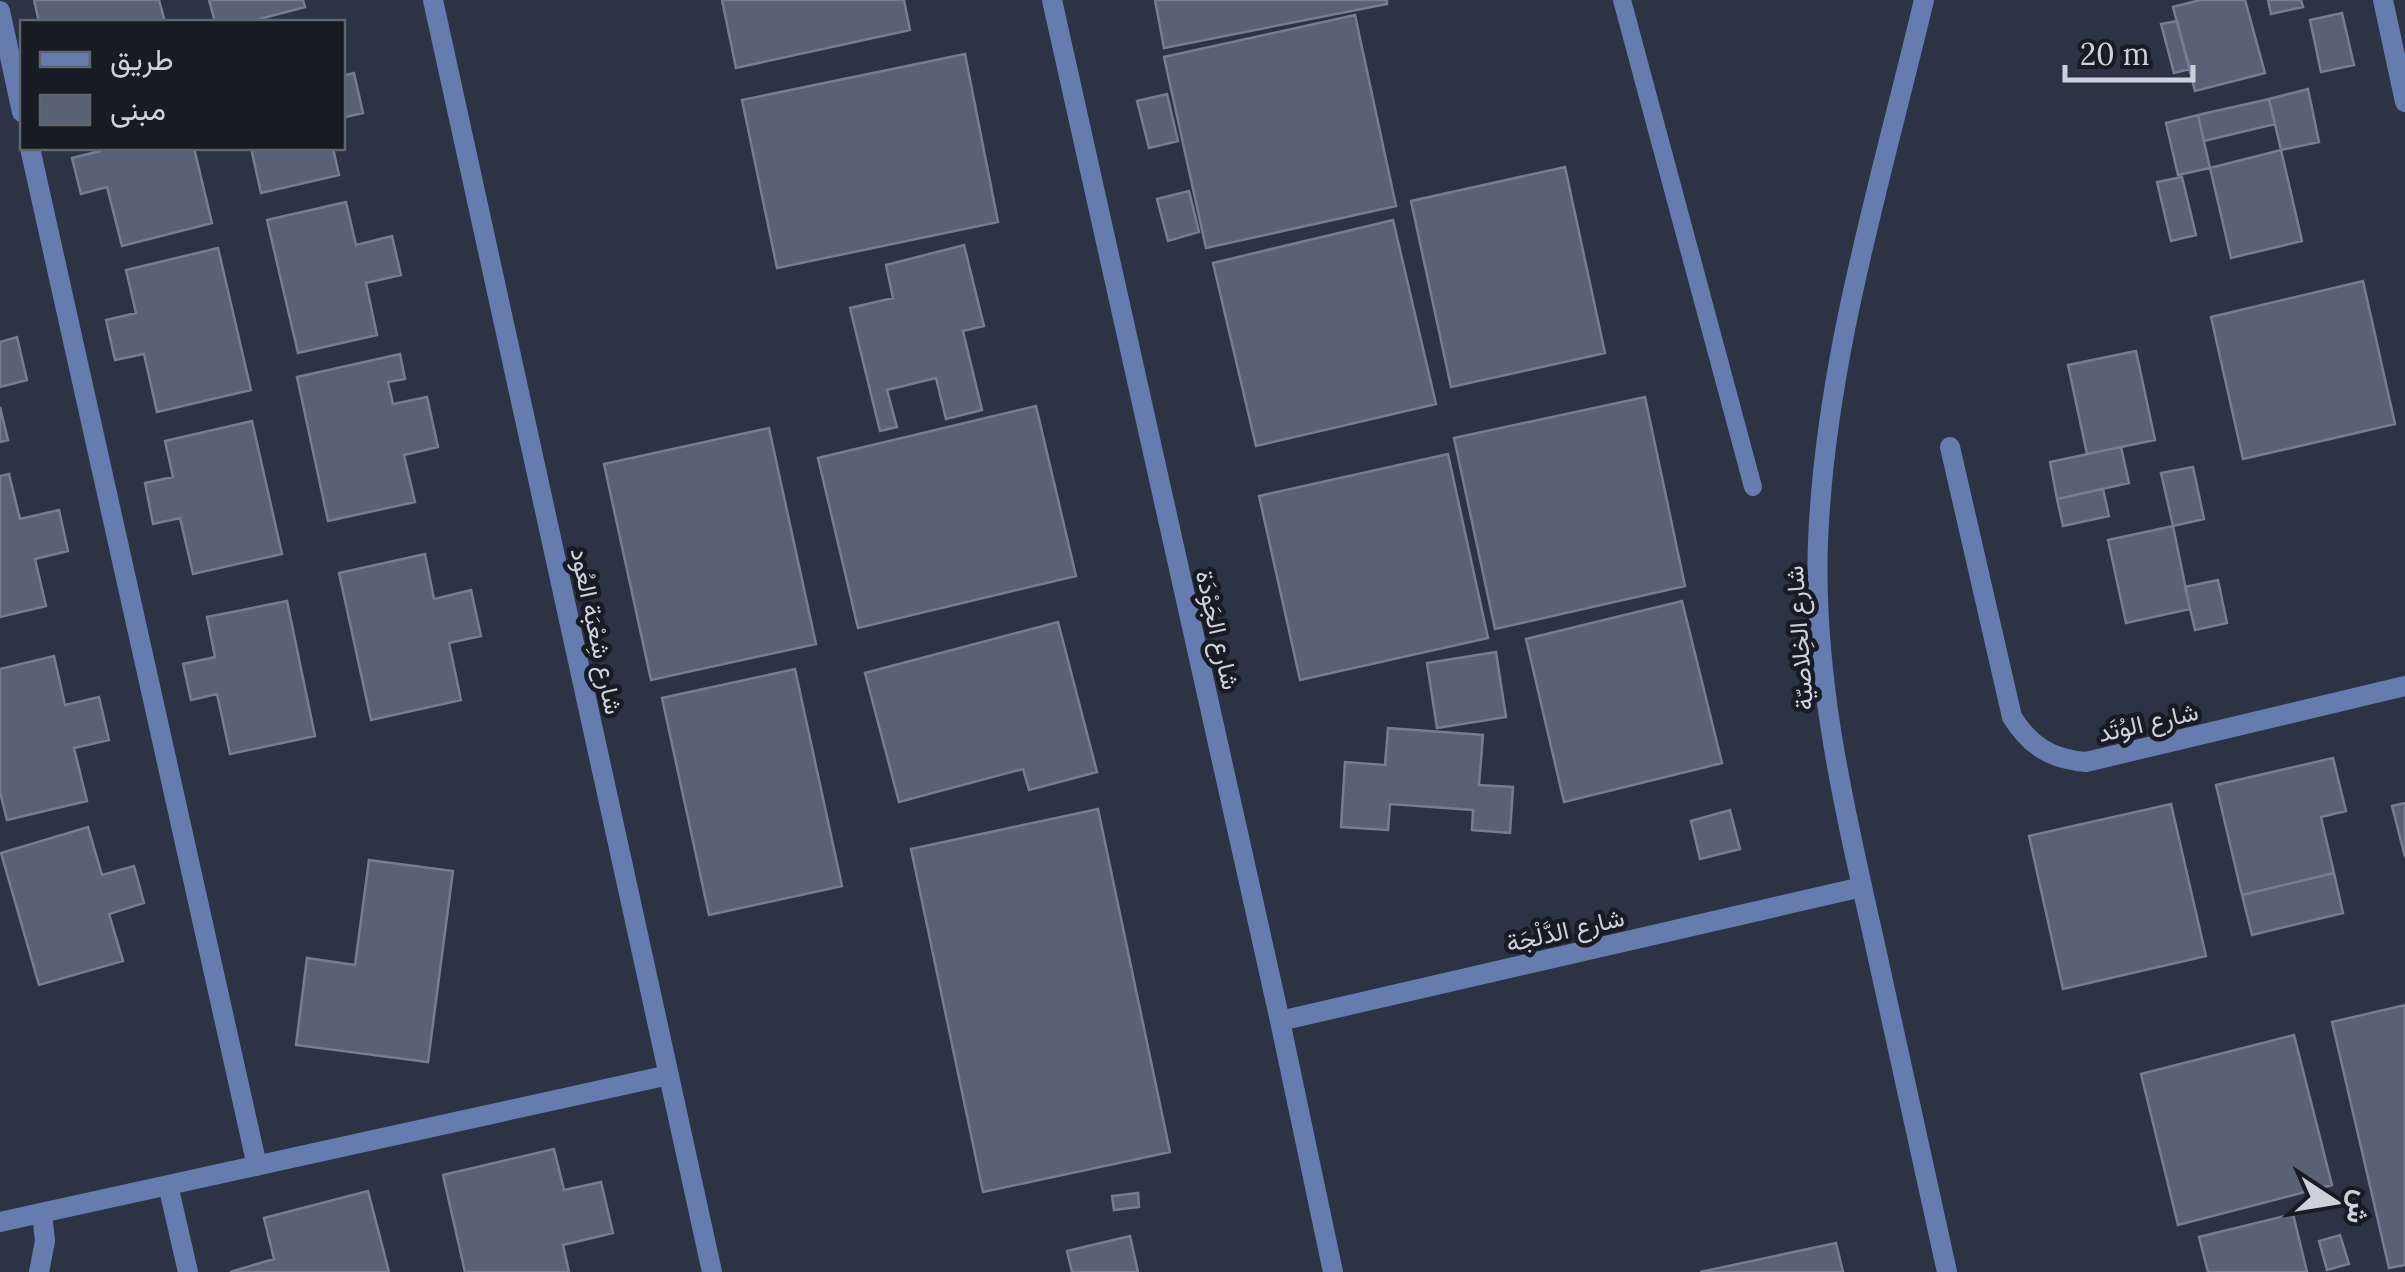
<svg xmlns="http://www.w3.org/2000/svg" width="2405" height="1272" viewBox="0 0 2405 1272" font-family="Lora,Vazirmatn,serif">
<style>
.building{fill:#596275;stroke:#747d92;stroke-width:2.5}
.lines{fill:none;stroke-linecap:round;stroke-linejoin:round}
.lane{stroke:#667cae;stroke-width:18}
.street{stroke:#667cae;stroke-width:20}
.labels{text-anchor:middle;stroke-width:9;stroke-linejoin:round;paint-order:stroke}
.street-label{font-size:25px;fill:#ccd2dd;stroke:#181b23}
</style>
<rect width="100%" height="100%" fill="#2c3345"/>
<path class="building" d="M 34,0 L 159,0 L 165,22 L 39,22 Z
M 209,0 L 303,0 L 305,7 L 248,22 L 215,22 Z
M 722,0 L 904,0 L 910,30 L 736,68 Z
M 1155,0 L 1387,0 L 1387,4 L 1164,48 Z
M 2200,0 L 2245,0 L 2265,73 L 2195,91 L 2173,7 Z
M 2268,0 L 2301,0 L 2303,7 L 2271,14 Z
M 2342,13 L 2354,65 L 2321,72 L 2310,20 Z
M 1355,15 L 1396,206 L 1206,248 L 1164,57 Z
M 2177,21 L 2190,69 L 2174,73 L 2161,24 Z
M 965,54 L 998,222 L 777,268 L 742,100 Z
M 354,73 L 363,113 L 342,118 L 342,76 Z
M 2308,89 L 2319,142 L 2281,150 L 2269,99 Z
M 1167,94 L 1178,141 L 1149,148 L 1137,101 Z
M 2269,99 L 2275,124 L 2204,141 L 2198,115 Z
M 2198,115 L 2210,168 L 2178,175 L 2166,123 Z
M 99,148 L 194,148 L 212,223 L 122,246 L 107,187 L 81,194 L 72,158 L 100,151 Z
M 251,148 L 333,148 L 339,175 L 261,193 Z
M 2281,150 L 2302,241 L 2231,258 L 2210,168 Z
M 1565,167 L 1605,353 L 1451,387 L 1411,201 Z
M 2182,177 L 2196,235 L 2171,241 L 2157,182 Z
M 1189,191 L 1199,232 L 1168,241 L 1157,199 Z
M 346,202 L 356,245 L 392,236 L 401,275 L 366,283 L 377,335 L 298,353 L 267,220 Z
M 1393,220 L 1436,404 L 1256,446 L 1213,263 Z
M 964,245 L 984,326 L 963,331 L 982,410 L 946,419 L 936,378 L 887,390 L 897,427 L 880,431 L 850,308 L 893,298 L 886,265 Z
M 218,248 L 251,390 L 157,412 L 144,354 L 115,360 L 106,320 L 136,313 L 126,270 Z
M 2363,281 L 2395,424 L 2243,459 L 2211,317 Z
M 17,337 L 27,380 L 0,387 L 0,342 Z
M 2136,351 L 2155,440 L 2087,454 L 2068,365 Z
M 400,354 L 405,379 L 388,382 L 393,404 L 427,397 L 438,447 L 404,455 L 415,502 L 328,521 L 297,377 Z
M 1645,397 L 1685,586 L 1495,629 L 1454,438 Z
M 1036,406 L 1076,576 L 858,628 L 818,458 Z
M 0,407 L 8,440 L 0,442 Z
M 252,421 L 282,554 L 193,574 L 180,518 L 153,524 L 145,483 L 173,477 L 165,441 Z
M 769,428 L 816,644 L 651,680 L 604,464 Z
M 2121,447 L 2129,483 L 2057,499 L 2050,462 Z
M 1448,454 L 1488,638 L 1300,680 L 1259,496 Z
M 2193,467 L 2204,519 L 2173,526 L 2161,473 Z
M 9,474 L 20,519 L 59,510 L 68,551 L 35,559 L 46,606 L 0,617 L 0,476 Z
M 2103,489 L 2109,516 L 2063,526 L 2057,499 Z
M 2173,526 L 2190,609 L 2126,623 L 2108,540 Z
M 425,554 L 434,599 L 471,590 L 481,636 L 449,643 L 461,700 L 371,720 L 339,573 Z
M 2218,580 L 2227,623 L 2195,630 L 2185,587 Z
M 287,601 L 315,736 L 230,754 L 217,694 L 191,700 L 183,664 L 215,657 L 207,617 Z
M 1682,601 L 1722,763 L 1564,802 L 1526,639 Z
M 1058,622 L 1097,772 L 1029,790 L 1023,769 L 899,802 L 865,673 Z
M 1496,652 L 1506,717 L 1437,728 L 1427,663 Z
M 54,656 L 65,705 L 99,697 L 109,740 L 74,748 L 87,801 L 7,820 L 0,792 L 0,669 Z
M 795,669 L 842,886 L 709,915 L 662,698 Z
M 1388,728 L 1483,735 L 1479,785 L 1513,787 L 1510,833 L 1472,830 L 1473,810 L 1390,804 L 1388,830 L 1341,827 L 1345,762 L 1385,765 Z
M 2333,758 L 2346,811 L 2321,817 L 2334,873 L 2242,895 L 2216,785 Z
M 2405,803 L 2405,857 L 2392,806 Z
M 2171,804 L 2206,956 L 2063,989 L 2029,836 Z
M 1098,809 L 1170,1152 L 983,1192 L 911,849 Z
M 1730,810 L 1740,849 L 1700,859 L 1691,821 Z
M 88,827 L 102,875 L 134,866 L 144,903 L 109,914 L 123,961 L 39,985 L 1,853 Z
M 369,860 L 453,871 L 428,1062 L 296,1045 L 307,958 L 355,965 Z
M 2334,873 L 2343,913 L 2252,935 L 2242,895 Z
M 2405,1005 L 2405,1265 L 2389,1268 L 2332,1022 Z
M 2294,1035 L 2332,1185 L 2178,1225 L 2141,1074 Z
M 554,1149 L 564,1190 L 601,1182 L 613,1233 L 563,1245 L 569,1272 L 465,1272 L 443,1175 Z
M 368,1191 L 389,1272 L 230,1272 L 274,1259 L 264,1218 Z
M 1138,1193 L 1139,1207 L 1114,1210 L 1112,1196 Z
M 2293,1214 L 2307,1272 L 2208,1272 L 2199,1237 Z
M 2340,1235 L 2349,1264 L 2327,1270 L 2319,1241 Z
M 1130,1236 L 1138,1272 L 1072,1272 L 1067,1251 Z
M 1836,1243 L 1843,1272 L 1700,1272 Z"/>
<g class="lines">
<path class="lane" d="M 1622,0 L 1753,487"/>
<path class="street" d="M 433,0 L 712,1272
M 1052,0 L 1280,1021 L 1333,1272
M 1924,0 C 1882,177 1825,360 1818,542 C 1813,674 1843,803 1872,931 C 1897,1045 1922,1158 1947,1272
M 2383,0 L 2405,102
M 0,11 L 22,112
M 30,148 L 257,1166
M 1950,447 L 2012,717 C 2030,746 2051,759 2086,762 L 2405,686
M 1280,1021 L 1862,887
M 168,1185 L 188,1272
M 0,1222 L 669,1075
M 39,1272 L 45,1241 L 42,1213"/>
</g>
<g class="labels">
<g class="street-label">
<text transform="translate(1218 630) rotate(77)" y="9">شارع الجَوْدَة</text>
<text transform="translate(597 631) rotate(78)" y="9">شارع شِعْبَة العُود</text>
<text transform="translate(1799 638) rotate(-94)" y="9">شارع الخِلاصيّة</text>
<text transform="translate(2148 722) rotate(-13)" y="9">شارع الوُتَد</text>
<text transform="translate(1565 930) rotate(-13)" y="9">شارع الدَّلْجَة</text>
</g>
</g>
<rect x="20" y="20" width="325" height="130" fill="#181b23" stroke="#60646d" stroke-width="2.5"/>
<rect x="40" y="52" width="50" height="15" fill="#667cae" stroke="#60646d" stroke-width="2.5"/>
<text x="110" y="70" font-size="30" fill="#ccd2dd">طريق</text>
<rect x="40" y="95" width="50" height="30" fill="#596275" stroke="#60646d" stroke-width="2.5"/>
<text x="110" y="120" font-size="30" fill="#ccd2dd">مبنى</text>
<g transform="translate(2335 1202) rotate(102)" stroke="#181b23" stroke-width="8" paint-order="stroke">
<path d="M0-8L18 38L0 25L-18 38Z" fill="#ccd2dd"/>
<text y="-15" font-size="28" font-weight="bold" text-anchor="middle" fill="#ccd2dd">ش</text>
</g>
<path d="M2065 65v15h128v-15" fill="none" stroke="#ccd2dd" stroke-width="5"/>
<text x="2080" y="65" font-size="30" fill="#ccd2dd" stroke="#181b23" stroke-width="8" paint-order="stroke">20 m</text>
</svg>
